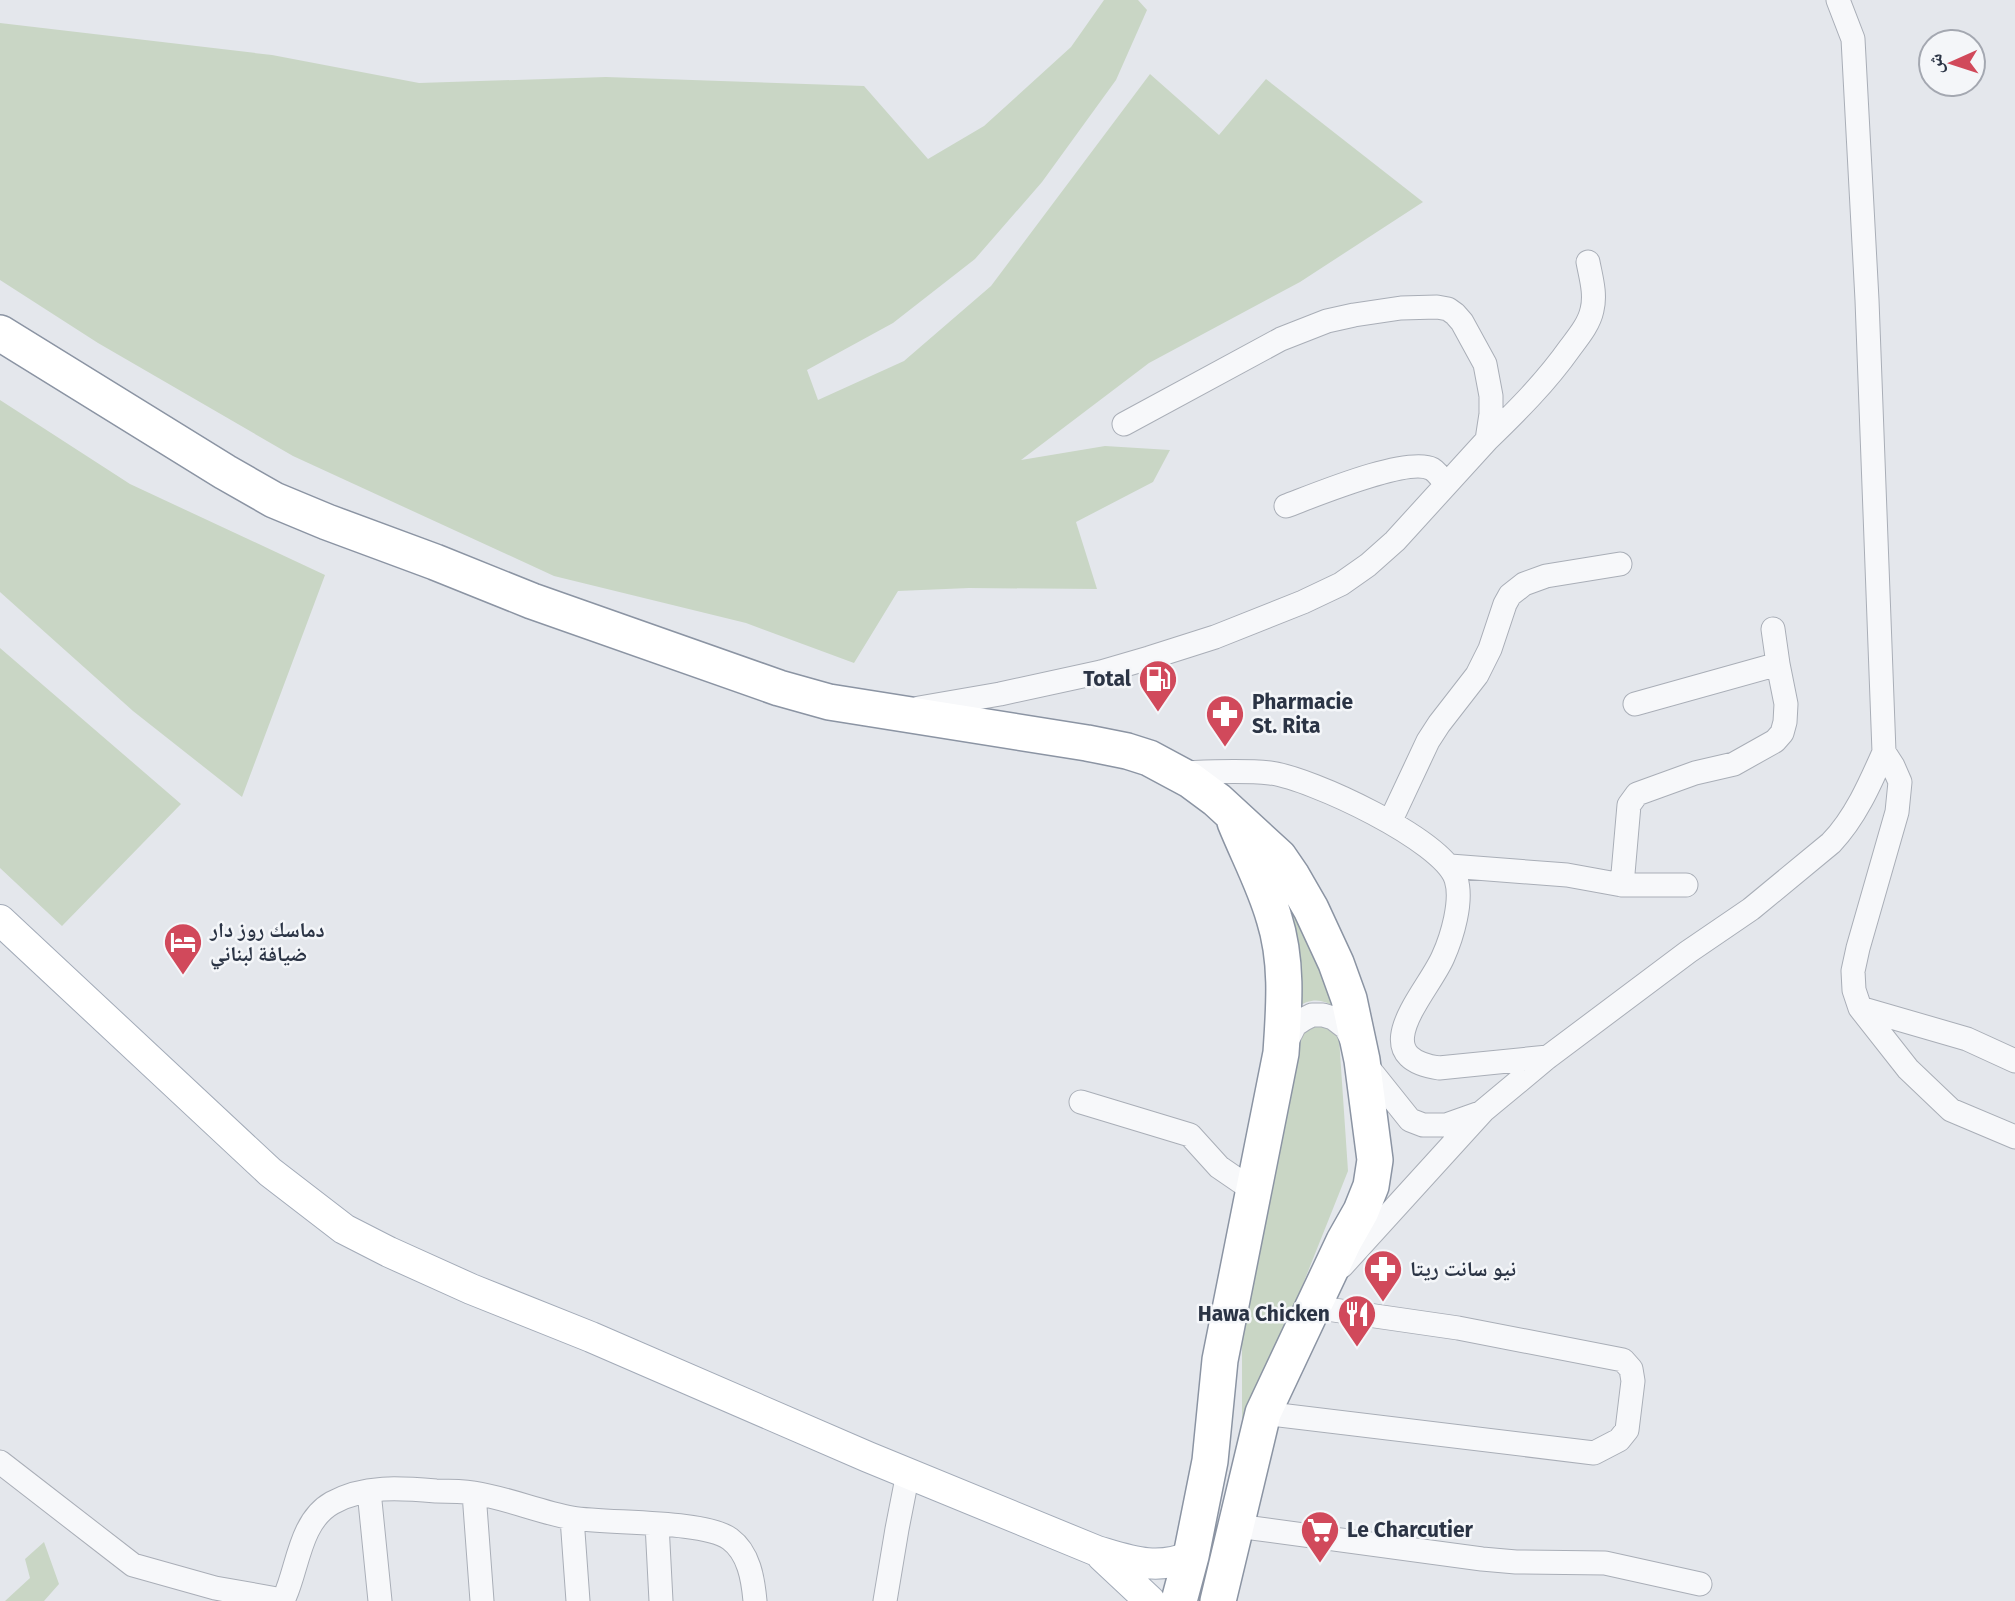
<svg xmlns="http://www.w3.org/2000/svg" width="2015" height="1601" viewBox="0 0 2015 1601" font-family="'Fira Sans','Noto Naskh Arabic',sans-serif">
<style>
.green{fill:#c9d6c5}
.lines{fill:none;stroke-linecap:round;stroke-linejoin:round}
.minor-casing{stroke:#a9aeb7;stroke-width:25}
.major-casing{stroke:#a3abb8;stroke-width:32}
.highway-casing{stroke:#8b94a3;stroke-width:38}
.minor{stroke:#f7f8fa;stroke-width:23}
.major{stroke:#fff;stroke-width:30}
.highway{stroke:#fff;stroke-width:35}
.labels{text-anchor:middle;stroke-width:5;stroke-linejoin:round;paint-order:stroke}
.poi-label{font-size:21px;font-weight:bold;fill:#2b3445;stroke:#f4f6f9;text-anchor:start}
</style>
<rect width="100%" height="100%" fill="#e4e7ec"/>
<path class="green" d="M 1104,0 L 1138,0 L 1147,10 L 1116,80 L 1042,182 L 975,259 L 893,323 L 807,370 L 818,400 L 904,361 L 991,286 L 1150,74 L 1219,135 L 1266,79 L 1423,202 L 1300,282 L 1149,363 L 1021,460 L 1105,446 L 1170,450 L 1153,482 L 1076,522 L 1097,589 L 969,588 L 898,591 L 854,663 L 746,623 L 554,576 L 293,456 L 98,343 L 0,280 L 0,23 L 272,55 L 419,83 L 606,77 L 864,86 L 928,159 L 984,126 L 1071,47 Z
M 0,400 L 130,484 L 325,575 L 242,797 L 133,711 L 0,592 Z
M 0,648 L 181,804 L 62,926 L 0,868 Z
M 1272,864 L 1339,1009 C 1319,998 1314,998 1294,1008 Z
M 1312,1024 L 1332,1028 L 1339,1038 L 1348,1171 L 1242,1437 L 1242,1328 L 1297,1056 L 1303,1032 Z
M 44,1542 L 59,1584 L 44,1601 L 5,1601 L 30,1578 L 25,1559 Z"/>
<g class="lines">
<g class="minor-casing">
<path id="minor" d="M 1487,440 C 1517,411 1546,382 1570,348 C 1579,336 1589,324 1592,310 C 1596,294 1591,278 1588,262
M 1286,506 C 1313,496 1408,456 1432,469 C 1437,472 1442,479 1446,485
M 1773,629 L 1778,664
M 919,708 L 1000,694 L 1101,672 L 1149,658 L 1215,637 L 1303,602 L 1341,584 L 1368,565 L 1395,541 L 1487,440 L 1491,414 L 1491,396 L 1485,364 L 1462,322 L 1455,314 L 1448,309 L 1437,307 L 1401,308 L 1354,315 L 1327,321 L 1281,339 L 1124,424
M 1884,752 L 1893,766 L 1900,782 L 1897,812 L 1858,948 L 1853,971 L 1854,990 L 1860,1008 L 1908,1069 L 1951,1110 L 2015,1137
M 1179,773 C 1209,772 1240,770 1270,773 C 1311,778 1443,840 1456,879 C 1463,901 1452,937 1443,957 C 1428,992 1362,1057 1439,1068 L 1548,1057
M 1390,822 L 1428,741 L 1439,724 L 1477,675 L 1490,649 L 1505,604 L 1510,595 L 1524,584 L 1546,576 L 1620,564
M 1450,866 L 1567,875 L 1622,885 L 1686,885
M 1622,885 L 1629,805 L 1637,794 L 1695,773 L 1734,764 L 1775,741 L 1782,733 L 1785,722 L 1786,704 L 1778,664 L 1635,704
M 1860,1008 L 1967,1039 L 2015,1061
M 1285,1045 L 1295,1025 L 1304,1019 L 1312,1015 L 1323,1015 L 1333,1018 L 1346,1028 L 1362,1060 L 1410,1120 L 1423,1125 L 1446,1125 L 1477,1114
M 1081,1102 L 1190,1135 L 1219,1167 L 1254,1191
M 1342,1266 L 1483,1111 L 1548,1057 L 1688,952 L 1751,909 L 1831,843 C 1855,818 1870,784 1884,752 L 1867,300 L 1853,39 L 1838,0
M 1263,1413 L 1594,1453 L 1619,1440 L 1627,1430 L 1633,1381 L 1631,1369 L 1623,1360 L 1458,1328 L 1313,1307
M 0,1462 L 133,1565 L 215,1588 L 277,1599 L 285,1596 C 298,1567 300,1521 332,1503 C 364,1485 401,1488 436,1491 C 449,1491 461,1491 474,1493 C 507,1498 539,1512 572,1518 C 608,1524 704,1520 730,1539 C 749,1553 753,1579 755,1601
M 369,1491 L 380,1601
M 474,1493 L 482,1601
M 572,1518 L 578,1601
M 657,1524 L 661,1601
M 1237,1526 L 1482,1559 L 1516,1562 L 1605,1563 L 1700,1584
M 885,1601 L 897,1529 L 908,1473"/>
</g>
<g class="major-casing">
<path id="major" d="M 0,920 L 270,1172 L 344,1229 L 389,1252 L 471,1289 L 591,1337 L 868,1457 L 1097,1551 C 1131,1561 1157,1571 1191,1556
M 1102,1556 L 1150,1601"/>
</g>
<g class="highway-casing">
<path id="highway" d="M 0,333 L 225,472 L 274,500 L 327,522 L 435,562 L 532,601 L 779,688 L 829,702 L 1087,743 L 1127,751 L 1149,758 L 1190,780 L 1217,800 L 1279,857 L 1292,876 L 1311,909 L 1336,963 L 1349,999 L 1362,1060 L 1375,1160 L 1371,1186 L 1361,1211 L 1344,1241 L 1263,1413 L 1218,1601
M 1179,1601 L 1191,1556 L 1210,1461 L 1220,1360 L 1281,1053 C 1284,1008 1288,962 1274,918 C 1265,886 1248,854 1235,822"/>
</g>
<use href="#minor" class="minor"/>
<use href="#major" class="major"/>
<use href="#highway" class="highway"/>
</g>
<defs>
<g id="fuel-pin" transform="scale(2.0125)"><path d="M0 17L-7.5 6A9.5 9.5 0 1 1 7.5 6Z" fill="#d1495b" stroke="#f4f6f9"/><path d="M-5.5-6h7V0h2V4h1.3V-2.5L3-4.5l.8-.8L6-3V5H2.5V1h-1V6h-7ZM-4.2-4.7v3.2H.2V-4.7Z" fill="#fff"/></g>
<g id="pharmacy-pin" transform="scale(2.0125)"><path d="M0 17L-7.5 6A9.5 9.5 0 1 1 7.5 6Z" fill="#d1495b" stroke="#f4f6f9"/><path d="M-2-6h4v4h4v4h-4v4h-4v-4h-4v-4h4Z" fill="#fff"/></g>
<g id="hotel-pin" transform="scale(2.0125)"><path d="M0 17L-7.5 6A9.5 9.5 0 1 1 7.5 6Z" fill="#d1495b" stroke="#f4f6f9"/><path d="M-6-4.5h1.5V1H6V5H4.5V3h-9V5H-6ZM-4 0a1.8 1.8 0 1 1 3.6 0ZM.5 0V-2.5h3Q6-2.5 6 0Z" fill="#fff"/></g>
<g id="restaurant-pin" transform="scale(2.0125)"><path d="M0 17L-7.5 6A9.5 9.5 0 1 1 7.5 6Z" fill="#d1495b" stroke="#f4f6f9"/><path d="M-5-6h1v4h1v-4h1v4h1v-4h1v5L-1.5 .5V6h-2V.5L-5-1ZM5-6V6H3V1.5H1.5Q1.5-4 5-6Z" fill="#fff"/></g>
<g id="supermarket-pin" transform="scale(2.0125)"><path d="M0 17L-7.5 6A9.5 9.5 0 1 1 7.5 6Z" fill="#d1495b" stroke="#f4f6f9"/><path d="M-6-5.5h2.5l.6 2H6L4.5 2H-2.5L-4.4-4H-6ZM-1.5 3.2a1.3 1.3 0 1 0 .1 0ZM3 3.2a1.3 1.3 0 1 0 .1 0Z" fill="#fff"/></g>
</defs>
<g fill-rule="evenodd">
<use href="#fuel-pin" x="1158" y="679"/>
<use href="#pharmacy-pin" x="1225" y="714"/>
<use href="#hotel-pin" x="183" y="942"/>
<use href="#pharmacy-pin" x="1383" y="1269"/>
<use href="#restaurant-pin" x="1357" y="1314"/>
<use href="#supermarket-pin" x="1320" y="1530"/>
</g>
<g class="labels">
<g class="poi-label">
<text x="1131" y="686" text-anchor="end">Total</text>
<text x="1252" y="709">Pharmacie<tspan x="1252" dy="24">St. Rita</tspan></text>
<text x="210" y="937">دماسك روز دار<tspan x="210" dy="24">ضيافة لبناني</tspan></text>
<text x="1410" y="1276">نيو سانت ريتا</text>
<text x="1330" y="1321" text-anchor="end">Hawa Chicken</text>
<text x="1347" y="1537">Le Charcutier</text>
</g>
</g>
<g transform="translate(1952 63) rotate(267)"><circle r="33" fill="#f4f6f9" stroke="#a4a8b1" stroke-width="2"/>
<path d="M0-5L12 26L0 18L-12 26Z" fill="#d1495b"/>
<text y="-10" font-size="19" font-weight="bold" text-anchor="middle" fill="#2b3445">ش</text>
</g>
</svg>
